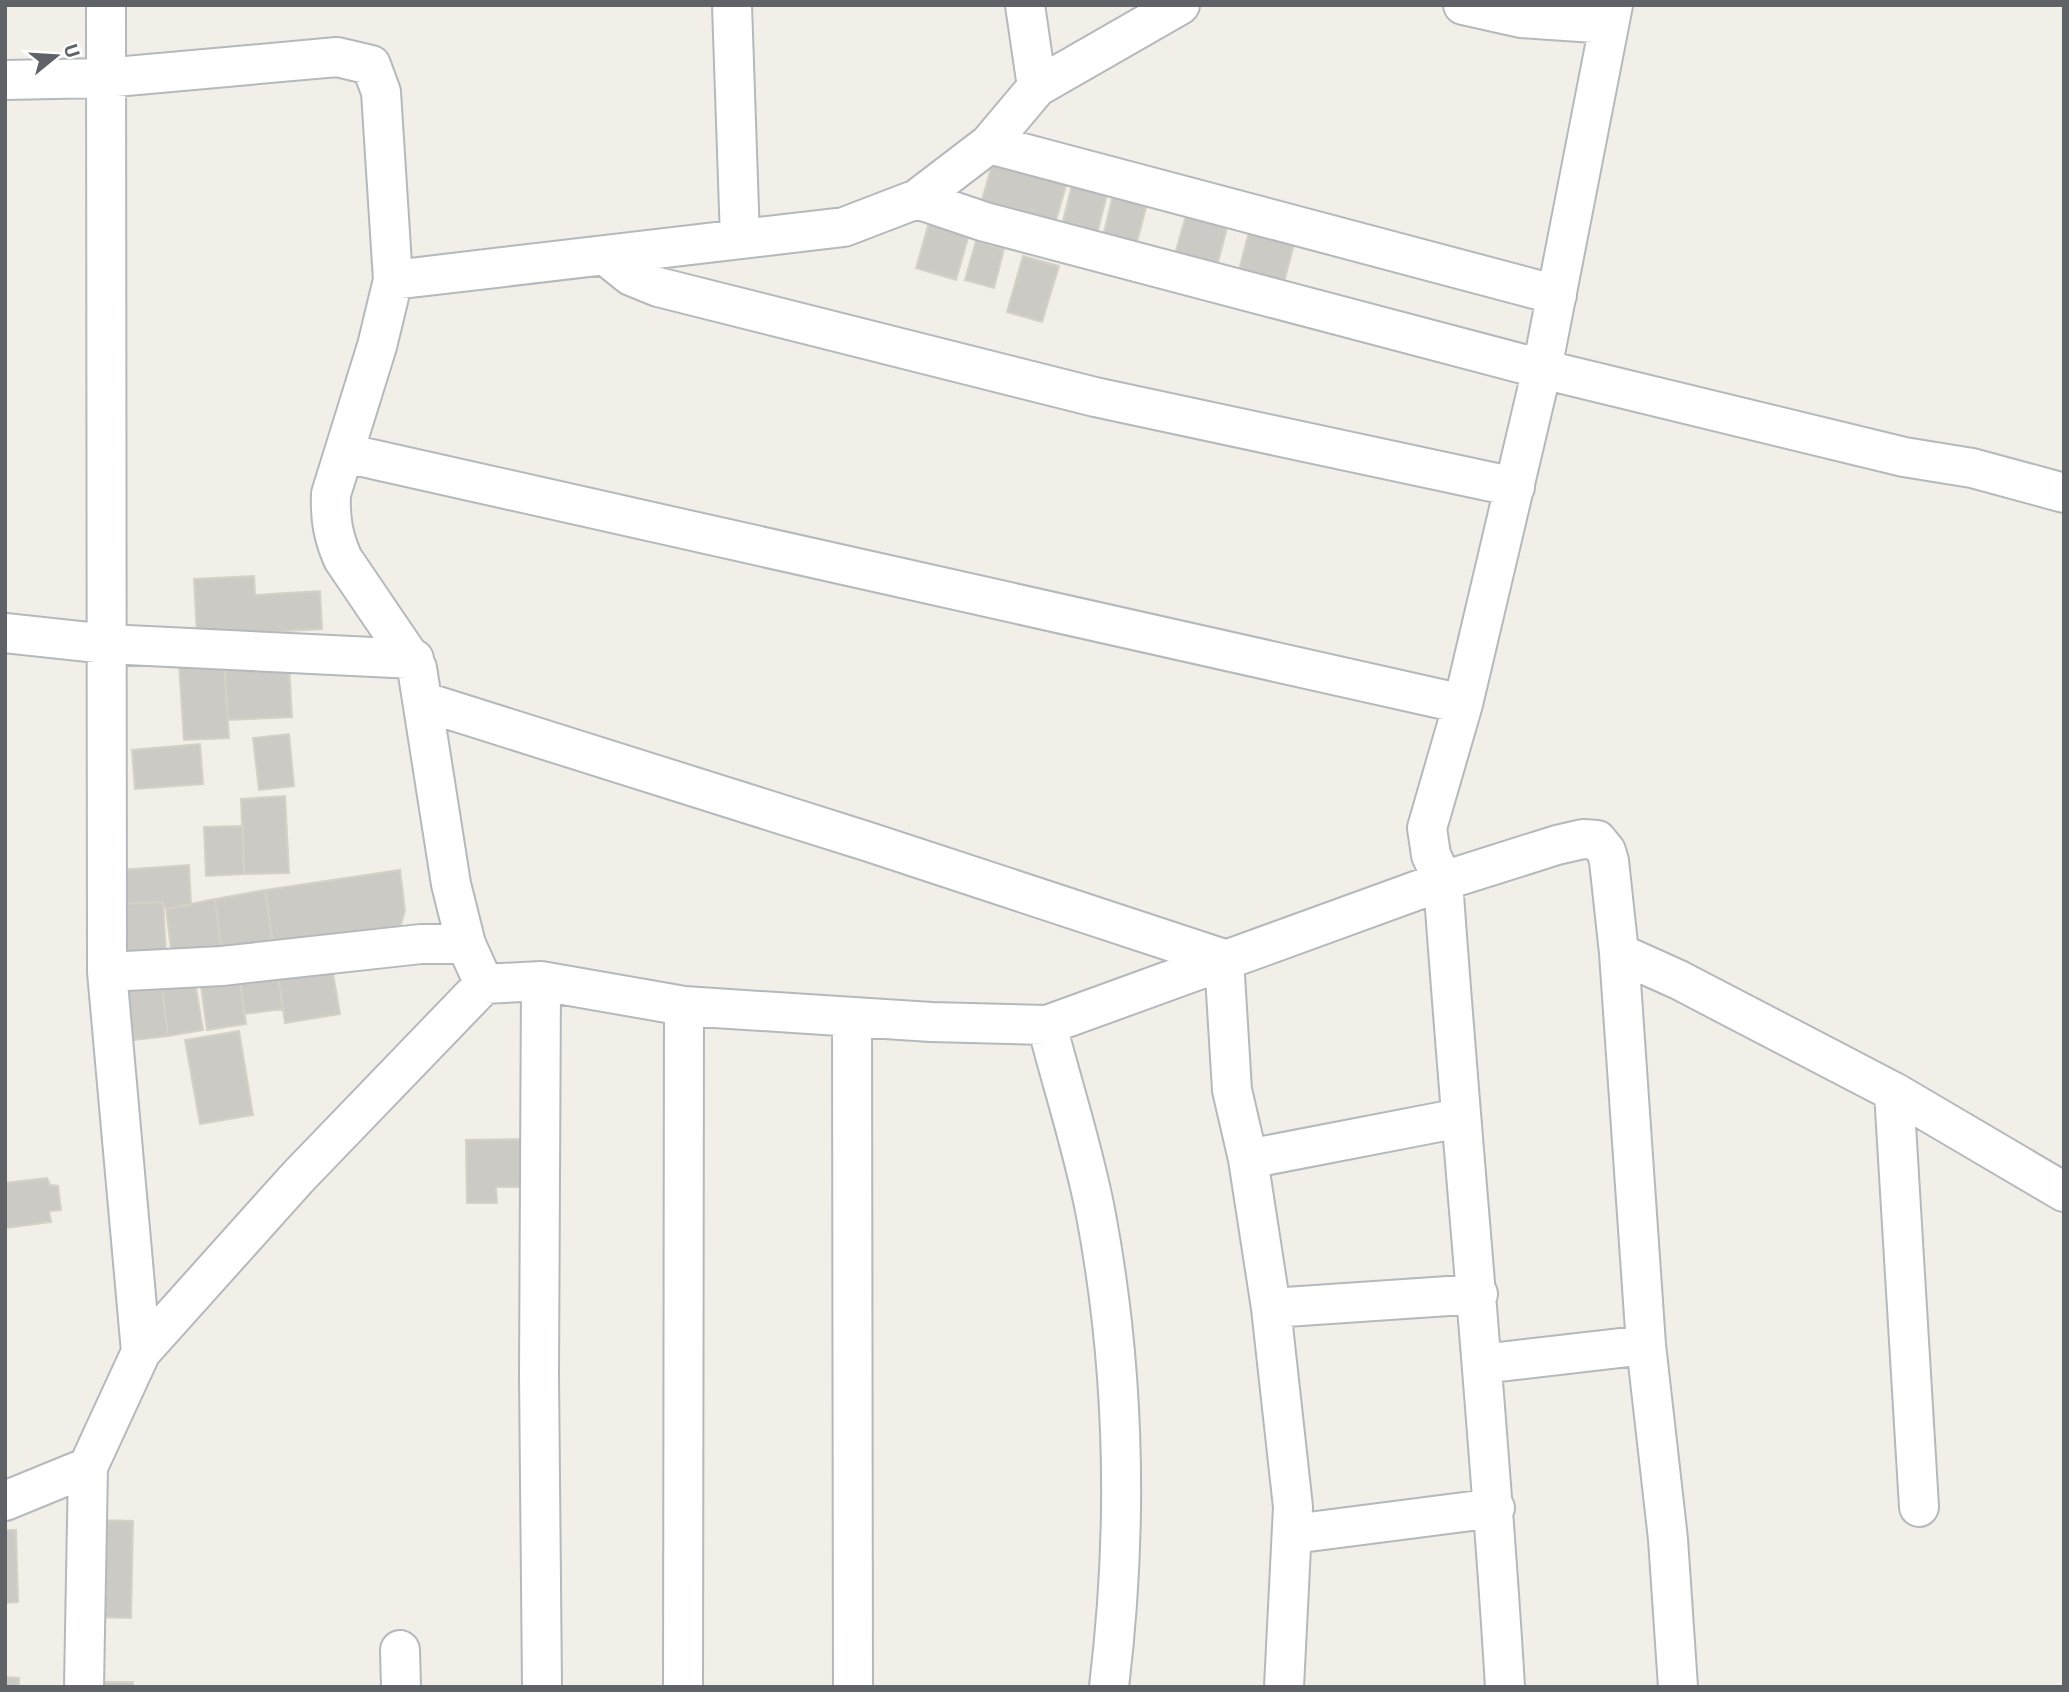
<svg xmlns="http://www.w3.org/2000/svg" width="2069" height="1692" viewBox="0 0 2069 1692" font-family="Roboto,sans-serif">
<style>
.building{fill:#cccac5;stroke:#d6d1c6;stroke-width:2}
.lines{fill:none;stroke-linecap:round;stroke-linejoin:round}
.minor-casing{stroke:#b5b8bc;stroke-width:42}
.minor{stroke:#fff;stroke-width:38}
</style>
<rect width="100%" height="100%" fill="#f1efe8"/>
<path class="building" d="M 993,161 L 1067,182 L 1054,227 L 980,207 Z
M 1074,177 L 1109,186 L 1097,234 L 1062,225 Z
M 1113,195 L 1147,204 L 1135,249 L 1102,241 Z
M 1188,208 L 1229,220 L 1216,270 L 1174,258 Z
M 930,219 L 970,231 L 956,280 L 916,268 Z
M 1250,228 L 1295,240 L 1282,290 L 1237,278 Z
M 976,241 L 1004,249 L 994,288 L 965,280 Z
M 1023,256 L 1059,266 L 1042,322 L 1007,312 Z
M 254,576 L 255,595 L 320,591 L 322,629 L 197,636 L 194,579 Z
M 224,662 L 229,738 L 184,740 L 179,664 Z
M 289,665 L 292,717 L 228,720 L 225,668 Z
M 289,734 L 294,786 L 259,790 L 253,738 Z
M 200,744 L 203,784 L 135,789 L 132,750 Z
M 285,796 L 289,873 L 244,874 L 241,799 Z
M 243,826 L 244,874 L 206,876 L 204,827 Z
M 189,865 L 191,905 L 166,909 L 163,902 L 118,904 L 119,870 Z
M 400,870 L 405,911 L 395,945 L 330,956 L 340,1014 L 285,1023 L 265,890 Z
M 265,890 L 273,946 L 222,952 L 215,899 Z
M 215,899 L 222,952 L 172,958 L 166,909 Z
M 163,902 L 166,953 L 121,955 L 118,904 Z
M 277,969 L 283,1009 L 244,1014 L 239,974 Z
M 239,974 L 246,1024 L 207,1030 L 200,979 Z
M 194,976 L 203,1030 L 168,1036 L 161,979 Z
M 161,979 L 168,1036 L 127,1041 L 120,984 Z
M 239,1031 L 253,1115 L 200,1124 L 185,1040 Z
M 526,1139 L 528,1187 L 496,1187 L 497,1203 L 467,1203 L 466,1140 Z
M 47,1178 L 50,1185 L 58,1186 L 61,1210 L 49,1211 L 51,1222 L 5,1228 L 5,1183 Z
M 93,1520 L 133,1521 L 131,1618 L 91,1617 Z
M 5,1530 L 16,1530 L 18,1602 L 5,1603 Z
M 5,1677 L 19,1678 L 19,1687 L 5,1687 Z
M 101,1682 L 133,1682 L 133,1687 L 101,1687 Z"/>
<g class="lines">
<g class="minor-casing">
<path id="minor" d="M 106,5 L 107,972 L 141,1352
M 732,5 L 740,239
M 1025,5 L 1037,87
M 1180,5 L 1037,87 L 989,144 L 917,199 L 844,227 L 393,280 L 377,346 L 331,494 C 330,518 333,537 343,559 L 417,668 L 451,884 L 466,944 L 484,984 L 541,981 L 684,1006 L 931,1022 L 1047,1025 L 1443,881 L 1557,845 L 1583,839 L 1597,840 L 1606,851 L 1609,861 L 1619,953 L 1679,980 L 1894,1092 L 2064,1192
M 1463,5 L 1521,18 L 1609,24
M 5,80 L 104,78 L 337,57 L 371,65 L 381,92 L 393,280
M 989,144 L 1557,295
M 917,199 L 985,222 L 1542,369 L 1904,457 L 1972,468 L 2064,493
M 606,256 L 631,276 L 658,287 L 1095,397 L 1515,487
M 345,453 L 1463,704
M 5,633 L 107,644 L 414,659
M 425,702 L 869,842 L 1224,959 L 1232,1090 L 1248,1159 L 1271,1308 L 1293,1507 L 1284,1687
M 1619,953 L 1646,1345 L 1668,1539 L 1678,1687
M 107,972 L 222,966 L 421,944 L 466,944
M 541,981 L 539,1375 L 542,1687
M 852,1018 L 853,1687
M 1047,1025 C 1063,1088 1084,1151 1096,1215 C 1125,1370 1128,1530 1109,1687
M 1894,1092 L 1919,1507
M 1248,1159 L 1460,1118
M 1271,1308 L 1478,1294
M 1482,1364 L 1646,1345
M 5,1501 L 88,1467
M 1293,1534 L 1495,1508
M 400,1650 L 401,1687
M 84,1687 L 88,1467 L 141,1352 L 298,1177 L 484,984
M 683,1687 L 684,1006
M 1505,1687 C 1489,1418 1462,1150 1443,881 L 1431,855 L 1427,828 L 1463,704 L 1542,369 L 1613,5"/>
</g>
<use href="#minor" class="minor"/>
</g>
<rect width="2069" height="1692" fill="none" stroke="#5f6368" stroke-width="14"/>
<g transform="translate(56 56) rotate(72)" stroke="#ffffff" stroke-width="5" paint-order="stroke">
<path d="M0-5L12 26L0 18L-12 26Z" fill="#5f6368"/>
<text y="-10" font-size="19" font-weight="bold" text-anchor="middle" fill="#5f6368">U</text>
</g>
</svg>
